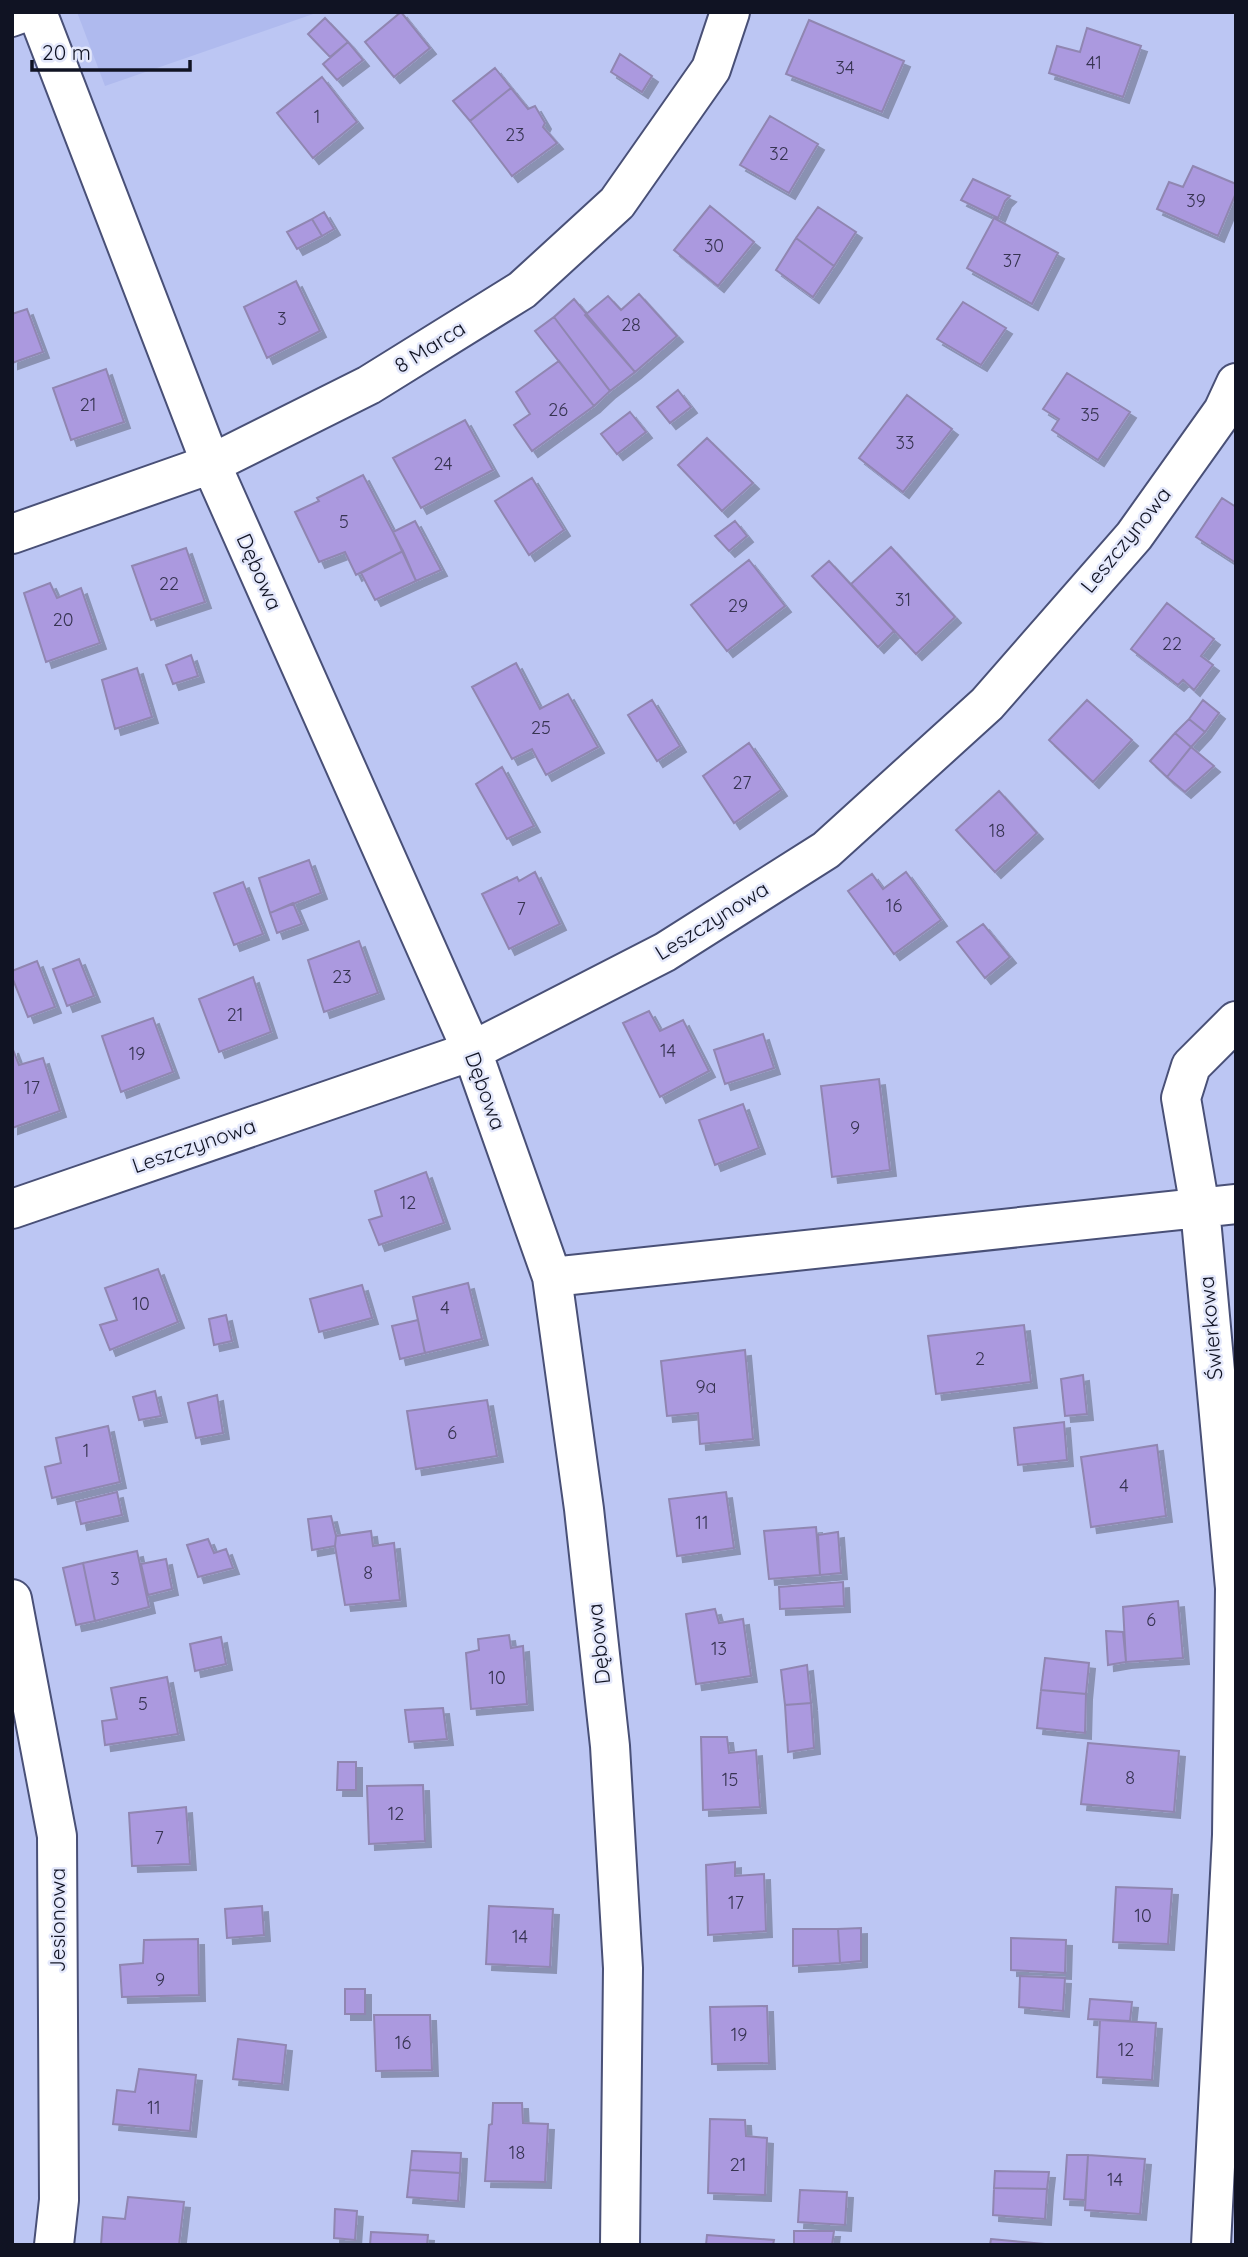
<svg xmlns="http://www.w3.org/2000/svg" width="1248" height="2257" viewBox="0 0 1248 2257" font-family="Quicksand,sans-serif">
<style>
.built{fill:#afbaee}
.building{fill:#ab99df;stroke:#9086b1;stroke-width:2;filter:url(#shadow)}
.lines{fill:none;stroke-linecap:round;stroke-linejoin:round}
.lane-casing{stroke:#495077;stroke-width:32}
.street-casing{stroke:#495077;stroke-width:42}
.lane{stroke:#fff;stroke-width:28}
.street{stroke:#fff;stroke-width:38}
.labels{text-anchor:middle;stroke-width:5;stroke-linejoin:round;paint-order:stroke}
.number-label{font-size:18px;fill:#373452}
.street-label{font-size:21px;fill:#101323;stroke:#e4e8fb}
</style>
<defs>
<filter id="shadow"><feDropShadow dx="6" dy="6" stdDeviation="0" flood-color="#0004"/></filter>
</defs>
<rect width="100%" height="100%" fill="#bcc6f3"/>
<path class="built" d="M 77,12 L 319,12 L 105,86 Z"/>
<path class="building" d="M 401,12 L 430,48 L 394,77 L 365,42 Z
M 325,18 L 348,42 L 330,57 L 308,34 Z
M 809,20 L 904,61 L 882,112 L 786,74 Z
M 1087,28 L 1141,46 L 1123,97 L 1049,73 L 1057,46 L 1080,52 Z
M 348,42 L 363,60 L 337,80 L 323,64 Z
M 620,54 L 652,76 L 642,92 L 611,72 Z
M 495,68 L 511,88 L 470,121 L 453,101 Z
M 322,77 L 357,122 L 313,158 L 277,113 Z
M 511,88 L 528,109 L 535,106 L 545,123 L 543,127 L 557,143 L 512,176 L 470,121 Z
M 770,116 L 818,144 L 789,193 L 740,165 Z
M 1193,166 L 1236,184 L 1236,193 L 1218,236 L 1157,209 L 1169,182 L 1183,187 Z
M 973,179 L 1010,196 L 1005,201 L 998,218 L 961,200 Z
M 710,206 L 754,242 L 718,286 L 674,250 Z
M 818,207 L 856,232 L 834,266 L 796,238 Z
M 324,212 L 334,229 L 322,236 L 312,219 Z
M 994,218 L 1058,253 L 1032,304 L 967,268 Z
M 312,219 L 322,236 L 297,249 L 287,232 Z
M 796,238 L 834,266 L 813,297 L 776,270 Z
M 296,281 L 320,331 L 267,358 L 244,307 Z
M 639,294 L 677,336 L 635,372 L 585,315 L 608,296 L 621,310 Z
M 574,299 L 635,372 L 610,391 L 554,317 Z
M 963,302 L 1006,328 L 981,365 L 937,339 Z
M 27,309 L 43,352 L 12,363 L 12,314 Z
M 554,317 L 610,391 L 594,406 L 535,331 Z
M 559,361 L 594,406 L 532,451 L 514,425 L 530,414 L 516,392 Z
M 106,369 L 124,422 L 71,440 L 53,388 Z
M 1067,373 L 1130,412 L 1098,460 L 1052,430 L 1059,419 L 1043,409 Z
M 678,390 L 691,407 L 670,423 L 657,407 Z
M 907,395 L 952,429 L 903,492 L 859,458 Z
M 630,412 L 646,432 L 617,454 L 601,434 Z
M 465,420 L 493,470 L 421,508 L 393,458 Z
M 707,438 L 753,483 L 722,511 L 678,465 Z
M 363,475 L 403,551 L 356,575 L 345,552 L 319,562 L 295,512 L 319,501 L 317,498 Z
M 532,478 L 564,530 L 529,555 L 495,501 Z
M 1222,498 L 1236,507 L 1236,563 L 1196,537 Z
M 415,521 L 441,570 L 416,581 L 393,532 Z
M 735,521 L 747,536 L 729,551 L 715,536 Z
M 891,547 L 955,617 L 916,654 L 851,584 Z
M 186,548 L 205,602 L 151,620 L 132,566 Z
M 403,551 L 416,581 L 375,600 L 361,573 Z
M 749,560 L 785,606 L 727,651 L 691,605 Z
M 829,561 L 894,631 L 878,647 L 812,576 Z
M 50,583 L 57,598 L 81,588 L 100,643 L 46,662 L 24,593 Z
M 1167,603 L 1214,639 L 1201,656 L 1213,665 L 1194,690 L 1183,680 L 1178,685 L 1131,649 Z
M 191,655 L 198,676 L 173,684 L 166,665 Z
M 516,663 L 540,709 L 568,694 L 598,747 L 546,775 L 532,749 L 512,759 L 472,687 Z
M 137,668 L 152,717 L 115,729 L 102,680 Z
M 652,700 L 680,746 L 657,761 L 628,715 Z
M 1087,700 L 1132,740 L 1093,782 L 1049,740 Z
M 1203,700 L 1219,713 L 1205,732 L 1189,719 Z
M 1189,719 L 1205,732 L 1191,747 L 1175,733 Z
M 1175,733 L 1191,747 L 1167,777 L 1150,761 Z
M 749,743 L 781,790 L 734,823 L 703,776 Z
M 1191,747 L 1214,766 L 1185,792 L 1167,777 Z
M 502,767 L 534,826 L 507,839 L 476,784 Z
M 999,791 L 1037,833 L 995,872 L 956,830 Z
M 309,860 L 321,893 L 270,913 L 259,878 Z
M 535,872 L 560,924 L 509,949 L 482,894 L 517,877 L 519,881 Z
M 906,872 L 941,920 L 894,954 L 848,891 L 872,874 L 883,889 Z
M 243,882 L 263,934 L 234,945 L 214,893 Z
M 293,903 L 302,924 L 277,933 L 270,913 Z
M 983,924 L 1010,957 L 985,978 L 957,942 Z
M 359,941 L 378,993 L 324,1012 L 308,960 Z
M 79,959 L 94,996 L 67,1006 L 53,969 Z
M 37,961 L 55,1007 L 28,1017 L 12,977 L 12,971 Z
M 253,977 L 271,1032 L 219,1052 L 199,999 Z
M 649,1011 L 660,1031 L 683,1020 L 709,1071 L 660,1097 L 623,1023 Z
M 153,1018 L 173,1072 L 121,1092 L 102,1036 Z
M 763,1034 L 774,1068 L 725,1084 L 714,1050 Z
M 12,1047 L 19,1065 L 43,1058 L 60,1111 L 12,1128 Z
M 879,1079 L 890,1170 L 832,1177 L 821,1086 Z
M 743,1104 L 759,1148 L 715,1165 L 699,1120 Z
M 426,1172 L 444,1223 L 379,1245 L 369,1220 L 382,1216 L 375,1191 Z
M 158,1269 L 178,1322 L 110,1350 L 100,1325 L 117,1320 L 105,1288 Z
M 468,1283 L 482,1339 L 425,1353 L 413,1297 Z
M 362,1285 L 372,1318 L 319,1332 L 310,1299 Z
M 226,1315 L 232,1341 L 214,1345 L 209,1319 Z
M 418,1320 L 425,1353 L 400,1359 L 392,1326 Z
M 1024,1325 L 1031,1382 L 936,1394 L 928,1336 Z
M 745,1350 L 753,1439 L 700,1444 L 698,1413 L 667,1416 L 661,1361 Z
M 1083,1375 L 1087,1414 L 1065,1416 L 1061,1379 Z
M 155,1391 L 161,1416 L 139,1420 L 133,1397 Z
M 217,1395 L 223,1433 L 196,1438 L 188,1403 Z
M 487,1400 L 497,1456 L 416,1469 L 407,1411 Z
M 1064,1422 L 1067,1460 L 1018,1465 L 1014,1428 Z
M 108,1426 L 120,1482 L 52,1498 L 45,1467 L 61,1463 L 56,1438 Z
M 1157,1445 L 1166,1516 L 1091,1527 L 1081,1457 Z
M 117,1492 L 122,1515 L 81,1524 L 76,1502 Z
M 726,1492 L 734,1548 L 677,1556 L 669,1499 Z
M 331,1516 L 336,1536 L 335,1546 L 312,1550 L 308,1519 Z
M 816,1527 L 820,1575 L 769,1579 L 764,1531 Z
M 371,1531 L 373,1546 L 394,1543 L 400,1600 L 345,1605 L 335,1546 L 336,1536 Z
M 838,1532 L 841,1573 L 820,1575 L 818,1535 Z
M 208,1539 L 214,1553 L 226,1549 L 233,1568 L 198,1577 L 187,1545 Z
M 137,1551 L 149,1607 L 95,1621 L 83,1563 Z
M 166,1559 L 172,1589 L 148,1595 L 141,1564 Z
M 83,1563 L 95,1621 L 76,1625 L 63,1568 Z
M 843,1582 L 844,1606 L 780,1609 L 779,1587 Z
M 1178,1601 L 1183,1658 L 1126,1662 L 1123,1607 Z
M 715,1609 L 719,1623 L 743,1619 L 751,1676 L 696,1684 L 686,1614 Z
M 1106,1631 L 1123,1632 L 1126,1662 L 1108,1665 Z
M 509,1635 L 511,1648 L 523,1646 L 527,1704 L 471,1709 L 466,1653 L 479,1650 L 478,1639 Z
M 221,1637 L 226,1664 L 195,1671 L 190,1644 Z
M 1045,1658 L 1089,1663 L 1086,1694 L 1041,1690 Z
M 807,1665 L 811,1703 L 785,1705 L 781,1670 Z
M 167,1677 L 178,1734 L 105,1745 L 102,1721 L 117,1719 L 111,1688 Z
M 1041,1690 L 1086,1694 L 1085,1733 L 1037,1728 Z
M 811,1703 L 814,1748 L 788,1752 L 785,1705 Z
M 443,1708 L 447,1739 L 409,1742 L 405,1710 Z
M 701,1737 L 727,1737 L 729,1753 L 756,1750 L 760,1807 L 703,1810 Z
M 1088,1743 L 1179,1751 L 1174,1812 L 1081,1804 Z
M 338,1762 L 356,1762 L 356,1790 L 337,1790 Z
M 423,1785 L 425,1841 L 369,1844 L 367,1786 Z
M 186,1807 L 190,1864 L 132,1866 L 129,1813 Z
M 735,1862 L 735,1876 L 764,1874 L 766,1931 L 708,1935 L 706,1865 Z
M 1116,1887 L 1172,1889 L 1168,1944 L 1113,1942 Z
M 262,1906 L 264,1935 L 227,1938 L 225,1909 Z
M 489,1906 L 553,1909 L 550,1967 L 486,1964 Z
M 861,1928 L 861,1961 L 840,1963 L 838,1929 Z
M 793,1929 L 838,1929 L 840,1963 L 793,1966 Z
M 1011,1938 L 1066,1940 L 1065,1973 L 1011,1970 Z
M 198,1939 L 199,1995 L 122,1997 L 120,1965 L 143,1963 L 144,1940 Z
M 1020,1976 L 1065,1978 L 1063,2011 L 1019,2007 Z
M 345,1989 L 365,1989 L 365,2014 L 345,2014 Z
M 1090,1999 L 1132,2002 L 1130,2021 L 1088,2019 Z
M 767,2006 L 769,2063 L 712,2064 L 710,2007 Z
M 374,2015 L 430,2015 L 432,2070 L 376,2071 Z
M 1100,2020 L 1156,2023 L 1152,2080 L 1097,2077 Z
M 238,2039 L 286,2045 L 282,2084 L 233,2079 Z
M 139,2069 L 196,2075 L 190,2131 L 113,2124 L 117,2090 L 135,2092 Z
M 493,2103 L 522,2103 L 523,2123 L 548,2124 L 545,2182 L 485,2181 L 489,2125 L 492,2124 Z
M 710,2119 L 745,2120 L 746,2136 L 767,2138 L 765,2195 L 708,2193 Z
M 412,2151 L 461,2153 L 460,2173 L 410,2170 Z
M 1067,2155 L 1088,2155 L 1085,2200 L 1064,2199 Z
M 1088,2155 L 1145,2159 L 1140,2214 L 1085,2210 Z
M 410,2170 L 460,2173 L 458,2201 L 407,2197 Z
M 995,2171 L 1049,2172 L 1047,2189 L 994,2188 Z
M 994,2188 L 1047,2189 L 1045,2219 L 993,2215 Z
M 800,2190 L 847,2192 L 845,2225 L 798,2222 Z
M 128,2197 L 184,2202 L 179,2245 L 101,2245 L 103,2217 L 125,2219 Z
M 335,2209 L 357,2211 L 355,2240 L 334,2238 Z
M 794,2231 L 834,2231 L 832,2245 L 794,2245 Z
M 371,2232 L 428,2235 L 427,2245 L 370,2245 Z
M 707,2235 L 774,2240 L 773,2245 L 706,2245 Z
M 991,2239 L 1045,2244 L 990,2245 Z"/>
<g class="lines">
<g class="lane-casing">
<path id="lane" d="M 12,22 L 37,13"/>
</g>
<g class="street-casing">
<path id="street" d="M 37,12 L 211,464 L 472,1051 L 552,1277 L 584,1509 L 610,1746 L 623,1968 L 620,2245
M 12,534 L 211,464 L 369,385 L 522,290 L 617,203 L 711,69 L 730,12
M 12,1209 L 472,1051 L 665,952 L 826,850 L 987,704 L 1134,536 L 1223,411 L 1236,383
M 552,1277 L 1236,1204
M 12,1599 L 57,1836 L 59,2200 L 54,2245
M 1211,2245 L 1232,1835 L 1235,1588 L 1200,1208 L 1181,1098 L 1191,1066 L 1236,1021"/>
</g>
<use href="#lane" class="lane"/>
<use href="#street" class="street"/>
</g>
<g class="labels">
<g class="number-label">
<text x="1094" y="69">41</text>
<text x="845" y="74">34</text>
<text x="317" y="123">1</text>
<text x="515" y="141">23</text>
<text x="779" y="160">32</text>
<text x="1196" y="207">39</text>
<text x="714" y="252">30</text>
<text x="1012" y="267">37</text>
<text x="282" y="325">3</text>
<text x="631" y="331">28</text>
<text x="88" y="411">21</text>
<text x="558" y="416">26</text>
<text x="1090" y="421">35</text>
<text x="905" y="449">33</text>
<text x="443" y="470">24</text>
<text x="344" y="528">5</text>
<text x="169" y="590">22</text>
<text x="903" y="606">31</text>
<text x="738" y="612">29</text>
<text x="63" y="626">20</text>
<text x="1172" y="650">22</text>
<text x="541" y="734">25</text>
<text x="742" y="789">27</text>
<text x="997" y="837">18</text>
<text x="894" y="912">16</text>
<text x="521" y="915">7</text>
<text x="342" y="983">23</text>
<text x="235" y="1021">21</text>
<text x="668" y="1057">14</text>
<text x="137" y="1060">19</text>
<text x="32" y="1094">17</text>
<text x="855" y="1134">9</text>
<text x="408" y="1209">12</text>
<text x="141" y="1310">10</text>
<text x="445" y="1314">4</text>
<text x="980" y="1365">2</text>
<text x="706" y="1393">9a</text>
<text x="452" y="1439">6</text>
<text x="86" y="1457">1</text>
<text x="1124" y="1492">4</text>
<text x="702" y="1529">11</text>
<text x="368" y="1579">8</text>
<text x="115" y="1585">3</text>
<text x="1151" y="1626">6</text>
<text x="719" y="1655">13</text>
<text x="497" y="1684">10</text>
<text x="143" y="1710">5</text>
<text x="1130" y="1784">8</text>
<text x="730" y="1786">15</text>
<text x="396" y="1820">12</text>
<text x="159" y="1844">7</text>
<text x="736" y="1909">17</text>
<text x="1143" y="1922">10</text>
<text x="520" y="1943">14</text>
<text x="160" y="1986">9</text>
<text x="739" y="2041">19</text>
<text x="403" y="2049">16</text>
<text x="1126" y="2056">12</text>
<text x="154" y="2114">11</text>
<text x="517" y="2159">18</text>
<text x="738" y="2171">21</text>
<text x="1115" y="2186">14</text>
</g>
<g class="street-label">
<text transform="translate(430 347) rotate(-32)" y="7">8 Marca</text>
<text transform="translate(1126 540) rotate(-51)" y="7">Leszczynowa</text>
<text transform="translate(259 572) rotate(66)" y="7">Dębowa</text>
<text transform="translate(712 921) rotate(-32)" y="7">Leszczynowa</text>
<text transform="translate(485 1091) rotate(70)" y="7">Dębowa</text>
<text transform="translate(194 1146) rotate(-19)" y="7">Leszczynowa</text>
<text transform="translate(1211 1328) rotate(-95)" y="7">Świerkowa</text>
<text transform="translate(599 1644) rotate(-96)" y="7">Dębowa</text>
<text transform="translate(58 1920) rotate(-90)" y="7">Jesionowa</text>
</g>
</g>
<rect width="1248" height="2257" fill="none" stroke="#101323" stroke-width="28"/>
<path d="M32 60v10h158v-10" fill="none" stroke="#101323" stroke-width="3.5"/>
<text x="42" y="60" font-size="21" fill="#101323" stroke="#e4e8fb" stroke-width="5" paint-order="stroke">20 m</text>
</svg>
